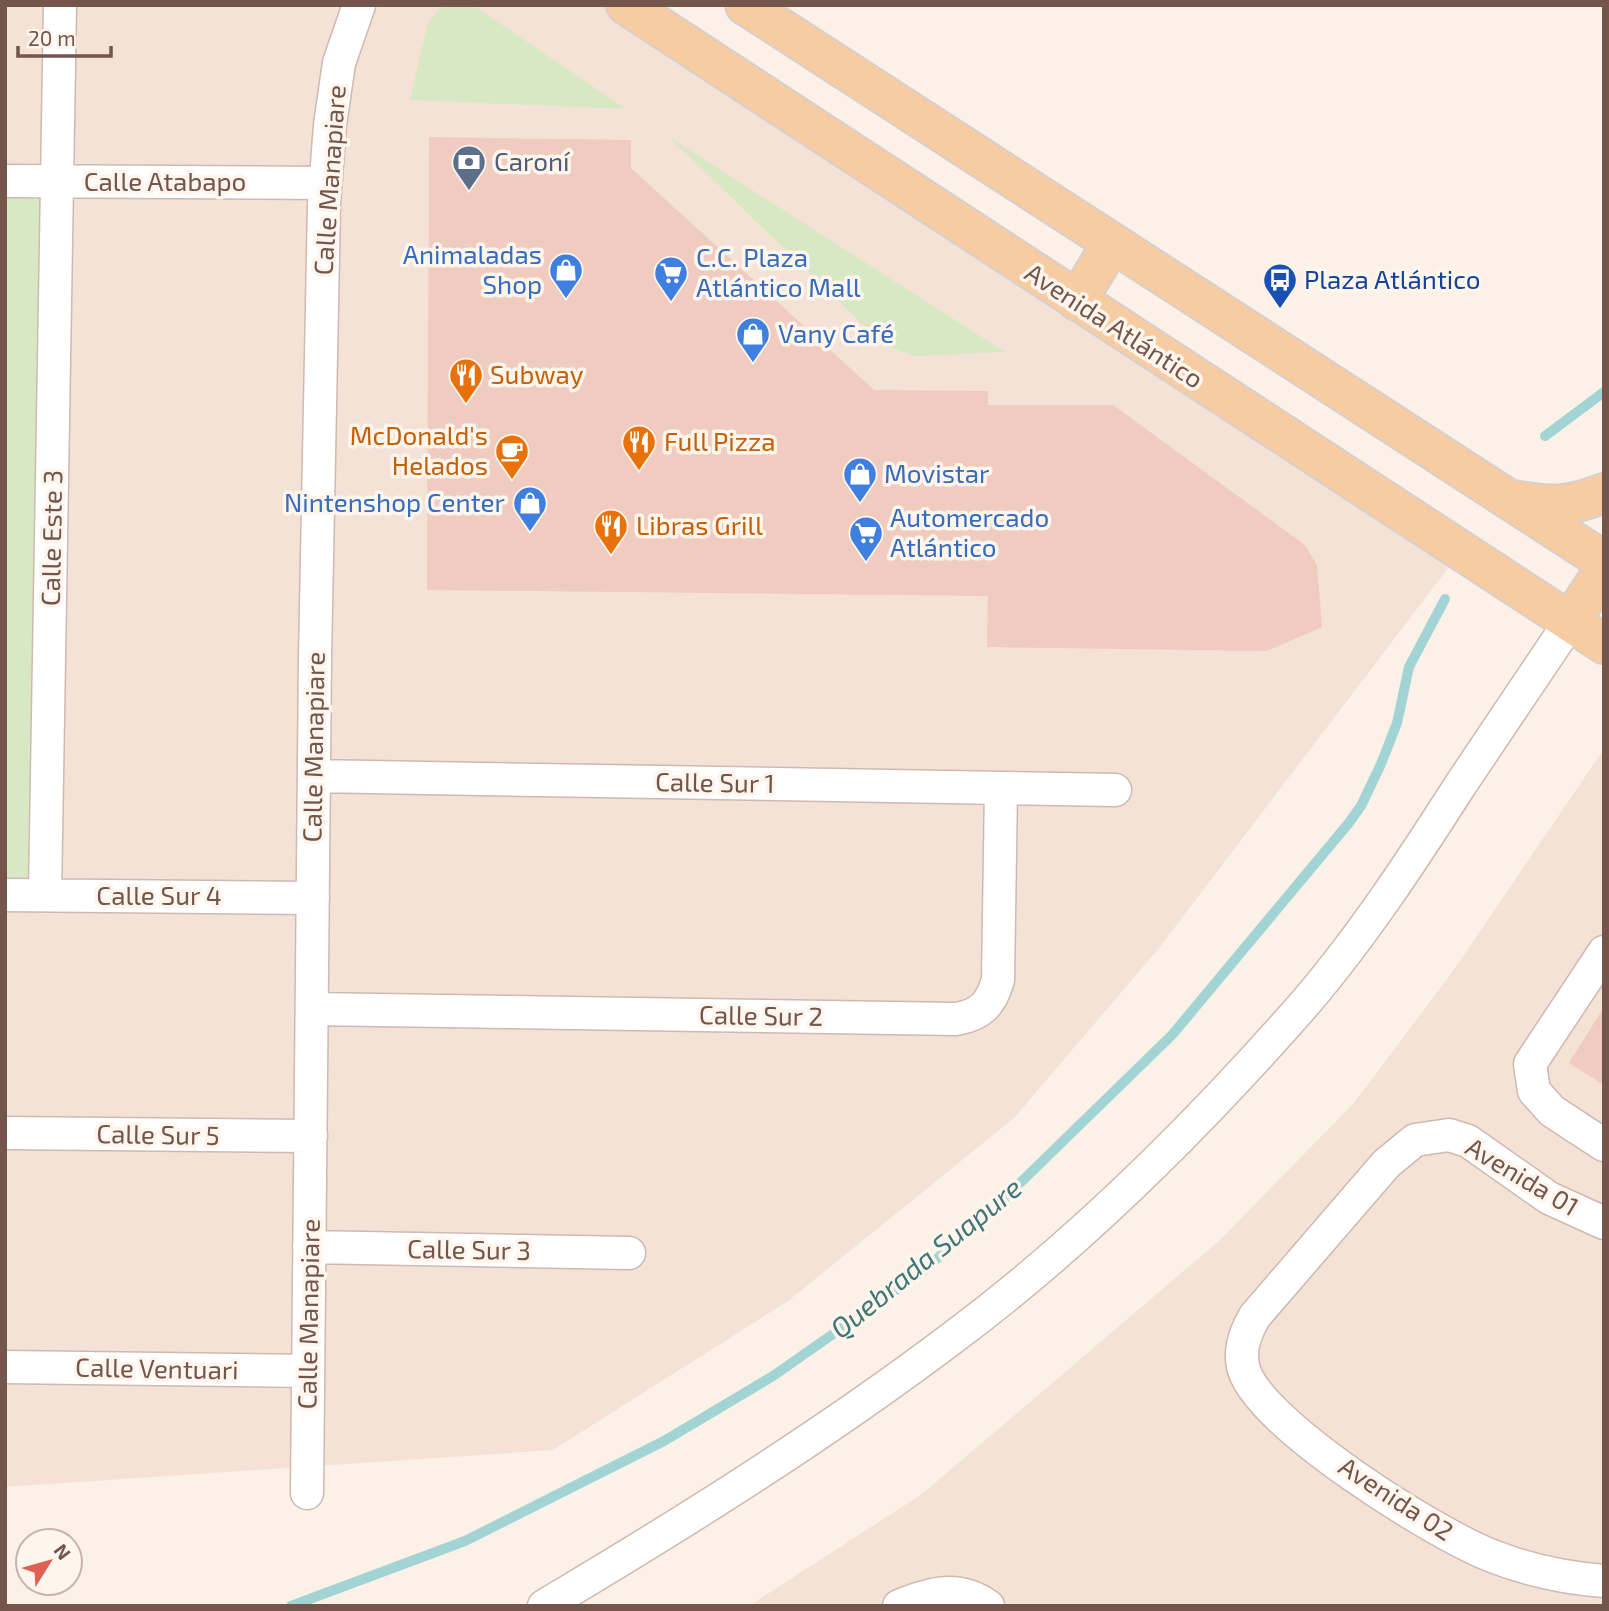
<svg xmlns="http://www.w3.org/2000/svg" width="1609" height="1611" viewBox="0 0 1609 1611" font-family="'Exo 2',sans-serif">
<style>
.residential{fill:#f3e2d5}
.green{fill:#d8e8c5}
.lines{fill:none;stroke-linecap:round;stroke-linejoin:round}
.stream{stroke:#a2d4d5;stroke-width:10}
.building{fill:#efccbf}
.minor-casing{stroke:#cfb9b0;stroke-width:35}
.major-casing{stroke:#d8cfcd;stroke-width:42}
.minor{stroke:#fff;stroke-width:32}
.major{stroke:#f7cca2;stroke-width:38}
.labels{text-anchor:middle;stroke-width:7;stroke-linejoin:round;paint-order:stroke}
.service-label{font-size:26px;fill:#4e5e75;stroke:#fef5ed;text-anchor:start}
.street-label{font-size:26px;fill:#74554c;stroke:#fef5ed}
.shop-label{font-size:26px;fill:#366cbe;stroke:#fef5ed;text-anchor:start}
.transit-label{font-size:26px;fill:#164399;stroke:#fef5ed;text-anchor:start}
.food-label{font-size:26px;fill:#c56008;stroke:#fef5ed;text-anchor:start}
.water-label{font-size:28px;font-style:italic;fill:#407678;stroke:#fef5ed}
</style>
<rect width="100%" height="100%" fill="#fbf1e7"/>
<path class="residential" d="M 5,5 L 626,5 L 1461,551 L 1159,948 L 1014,1118 L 788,1301 L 553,1450 L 5,1487 Z
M 1604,749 L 1604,1606 L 749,1606 L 922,1494 L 1219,1241 L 1354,1103 L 1453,971 Z"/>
<path class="green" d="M 443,5 L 473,5 L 626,109 L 410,100 L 428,23 Z
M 669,137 L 1005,352 L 916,356 L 885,346 Z
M 5,181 L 58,181 L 45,895 L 5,895 Z"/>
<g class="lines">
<path class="stream" d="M 1545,436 L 1604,392
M 291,1606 L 465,1541 L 664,1441 L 773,1376 L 919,1274 L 982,1220 L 1172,1035 L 1348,824 L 1361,806 L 1381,764 L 1397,723 L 1409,667 L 1445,599"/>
</g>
<path class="building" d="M 429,137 L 631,140 L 631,168 L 874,390 L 988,391 L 988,405 L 1113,405 L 1305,545 L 1317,565 L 1322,627 L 1267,651 L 987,647 L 988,596 L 427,590 Z
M 1604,1007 L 1604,1085 L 1569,1063 Z"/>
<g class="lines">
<g class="minor-casing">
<path id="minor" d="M 5,181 L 325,183
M 314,776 L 1115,790
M 5,895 L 313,898
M 45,895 L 60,5
M 1604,952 L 1530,1064 L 1534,1091 L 1552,1111 L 1604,1145
M 312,1009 L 956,1019 C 981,1015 991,1004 998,980 L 1001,788
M 5,1133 L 311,1136
M 1604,1223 L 1549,1198 L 1468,1141 L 1449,1135 L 1415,1140 L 1386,1164 L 1255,1316 C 1246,1331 1239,1348 1243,1366 C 1253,1421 1441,1538 1495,1557 C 1531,1571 1565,1578 1604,1581
M 309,1247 L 629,1253
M 5,1367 L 308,1371
M 307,1493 L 315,658 L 324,204 L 330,125 L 339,63 L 359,5
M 544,1606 C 685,1522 824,1435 955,1336 C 1082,1241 1202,1121 1306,1002 C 1364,934 1413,859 1461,784 C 1497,730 1534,676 1570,622
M 899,1606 C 931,1593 958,1585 988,1606"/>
</g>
<g class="major-casing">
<path id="major" d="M 626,5 L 1604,644
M 745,5 L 1604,561
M 1077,301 L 1112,243
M 1514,500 C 1550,507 1570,507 1604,493
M 1570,622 L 1604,570"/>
</g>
<use href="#minor" class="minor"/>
<use href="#major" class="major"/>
</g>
<defs>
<g id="bank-pin" transform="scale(1.75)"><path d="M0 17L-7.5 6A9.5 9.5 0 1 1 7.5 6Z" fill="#5c6f8a" stroke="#fef5ed"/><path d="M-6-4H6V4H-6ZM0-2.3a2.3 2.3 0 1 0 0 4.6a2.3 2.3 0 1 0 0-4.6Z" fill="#fff"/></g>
<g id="shop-pin" transform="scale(1.75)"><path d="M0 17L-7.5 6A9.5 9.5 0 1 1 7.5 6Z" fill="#3f7fe0" stroke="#fef5ed"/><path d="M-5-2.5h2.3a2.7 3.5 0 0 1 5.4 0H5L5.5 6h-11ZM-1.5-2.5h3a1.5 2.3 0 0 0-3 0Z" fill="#fff"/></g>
<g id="supermarket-pin" transform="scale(1.75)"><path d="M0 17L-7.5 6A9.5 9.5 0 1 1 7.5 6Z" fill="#3f7fe0" stroke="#fef5ed"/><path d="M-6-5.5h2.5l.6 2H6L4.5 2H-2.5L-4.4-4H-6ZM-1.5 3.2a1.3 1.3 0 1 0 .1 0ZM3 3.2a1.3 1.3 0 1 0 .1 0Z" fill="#fff"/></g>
<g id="bus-pin" transform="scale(1.75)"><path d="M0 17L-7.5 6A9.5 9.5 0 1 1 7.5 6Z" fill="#1a4fb4" stroke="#fef5ed"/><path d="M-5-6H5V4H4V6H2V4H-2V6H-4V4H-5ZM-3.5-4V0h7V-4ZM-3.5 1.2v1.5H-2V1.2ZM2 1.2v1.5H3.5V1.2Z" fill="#fff"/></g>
<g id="restaurant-pin" transform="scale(1.75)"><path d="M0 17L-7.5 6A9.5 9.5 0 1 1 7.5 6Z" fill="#e8710a" stroke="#fef5ed"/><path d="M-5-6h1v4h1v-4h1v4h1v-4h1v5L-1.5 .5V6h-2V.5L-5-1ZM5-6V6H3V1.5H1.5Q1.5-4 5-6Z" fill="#fff"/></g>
<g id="cafe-pin" transform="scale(1.75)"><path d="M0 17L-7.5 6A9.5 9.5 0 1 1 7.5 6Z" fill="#e8710a" stroke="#fef5ed"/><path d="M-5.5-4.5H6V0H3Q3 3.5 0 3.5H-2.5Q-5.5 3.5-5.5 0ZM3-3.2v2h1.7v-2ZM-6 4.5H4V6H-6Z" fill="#fff"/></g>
</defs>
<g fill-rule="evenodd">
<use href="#bank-pin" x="469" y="162"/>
<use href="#shop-pin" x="566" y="270"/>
<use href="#supermarket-pin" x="671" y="273"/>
<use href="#bus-pin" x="1280" y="280"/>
<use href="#shop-pin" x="753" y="334"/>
<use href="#restaurant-pin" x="466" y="375"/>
<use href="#restaurant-pin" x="639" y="442"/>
<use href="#cafe-pin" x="512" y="451"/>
<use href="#shop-pin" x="860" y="474"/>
<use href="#shop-pin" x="530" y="503"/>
<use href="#restaurant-pin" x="611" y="526"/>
<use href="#supermarket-pin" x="866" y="533"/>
</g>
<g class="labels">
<g class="service-label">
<text x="494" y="171">Caroní</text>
</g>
<g class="street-label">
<text transform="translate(330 180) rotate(-86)" y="9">Calle Manapiare</text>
<text x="165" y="191">Calle Atabapo</text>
<text transform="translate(1114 326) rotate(33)" y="9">Avenida Atlántico</text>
<text transform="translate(52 538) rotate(-89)" y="9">Calle Este 3</text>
<text transform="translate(314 747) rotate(-89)" y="9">Calle Manapiare</text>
<text transform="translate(715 783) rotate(1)" y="9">Calle Sur 1</text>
<text x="159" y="905">Calle Sur 4</text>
<text transform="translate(761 1016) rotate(1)" y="9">Calle Sur 2</text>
<text transform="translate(158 1135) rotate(1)" y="9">Calle Sur 5</text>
<text transform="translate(1522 1177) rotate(31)" y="9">Avenida 01</text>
<text transform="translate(469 1250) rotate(1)" y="9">Calle Sur 3</text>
<text transform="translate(309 1314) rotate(-89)" y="9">Calle Manapiare</text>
<text transform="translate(157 1369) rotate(1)" y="9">Calle Ventuari</text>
<text transform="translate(1396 1499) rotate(33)" y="9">Avenida 02</text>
</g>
<g class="shop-label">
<text x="542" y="264" text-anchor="end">Animaladas<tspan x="542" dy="30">Shop</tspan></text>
<text x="696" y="267">C.C. Plaza<tspan x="696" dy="30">Atlántico Mall</tspan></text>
<text x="778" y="343">Vany Café</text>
<text x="884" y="483">Movistar</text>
<text x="505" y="512" text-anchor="end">Nintenshop Center</text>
<text x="890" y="527">Automercado<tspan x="890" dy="30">Atlántico</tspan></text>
</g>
<g class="transit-label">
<text x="1304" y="289">Plaza Atlántico</text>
</g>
<g class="food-label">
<text x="490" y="384">Subway</text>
<text x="488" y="445" text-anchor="end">McDonald's<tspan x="488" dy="30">Helados</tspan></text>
<text x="664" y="451">Full Pizza</text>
<text x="636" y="535">Libras Grill</text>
</g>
<g class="water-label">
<text transform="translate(926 1258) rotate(-39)" y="10">Quebrada Suapure</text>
</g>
</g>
<rect width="1609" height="1611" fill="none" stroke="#74554c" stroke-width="14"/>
<g transform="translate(49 1562) rotate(53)"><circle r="33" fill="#fef5ed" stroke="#c7b5ad" stroke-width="2"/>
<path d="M0-5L12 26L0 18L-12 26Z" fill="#df5f52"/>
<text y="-10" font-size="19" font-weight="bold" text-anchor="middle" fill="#74554c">N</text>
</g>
<path d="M18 46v10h93v-10" fill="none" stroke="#74554c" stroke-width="3.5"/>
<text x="28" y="46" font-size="21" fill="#74554c" stroke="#fef5ed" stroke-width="5" paint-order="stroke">20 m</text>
</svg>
